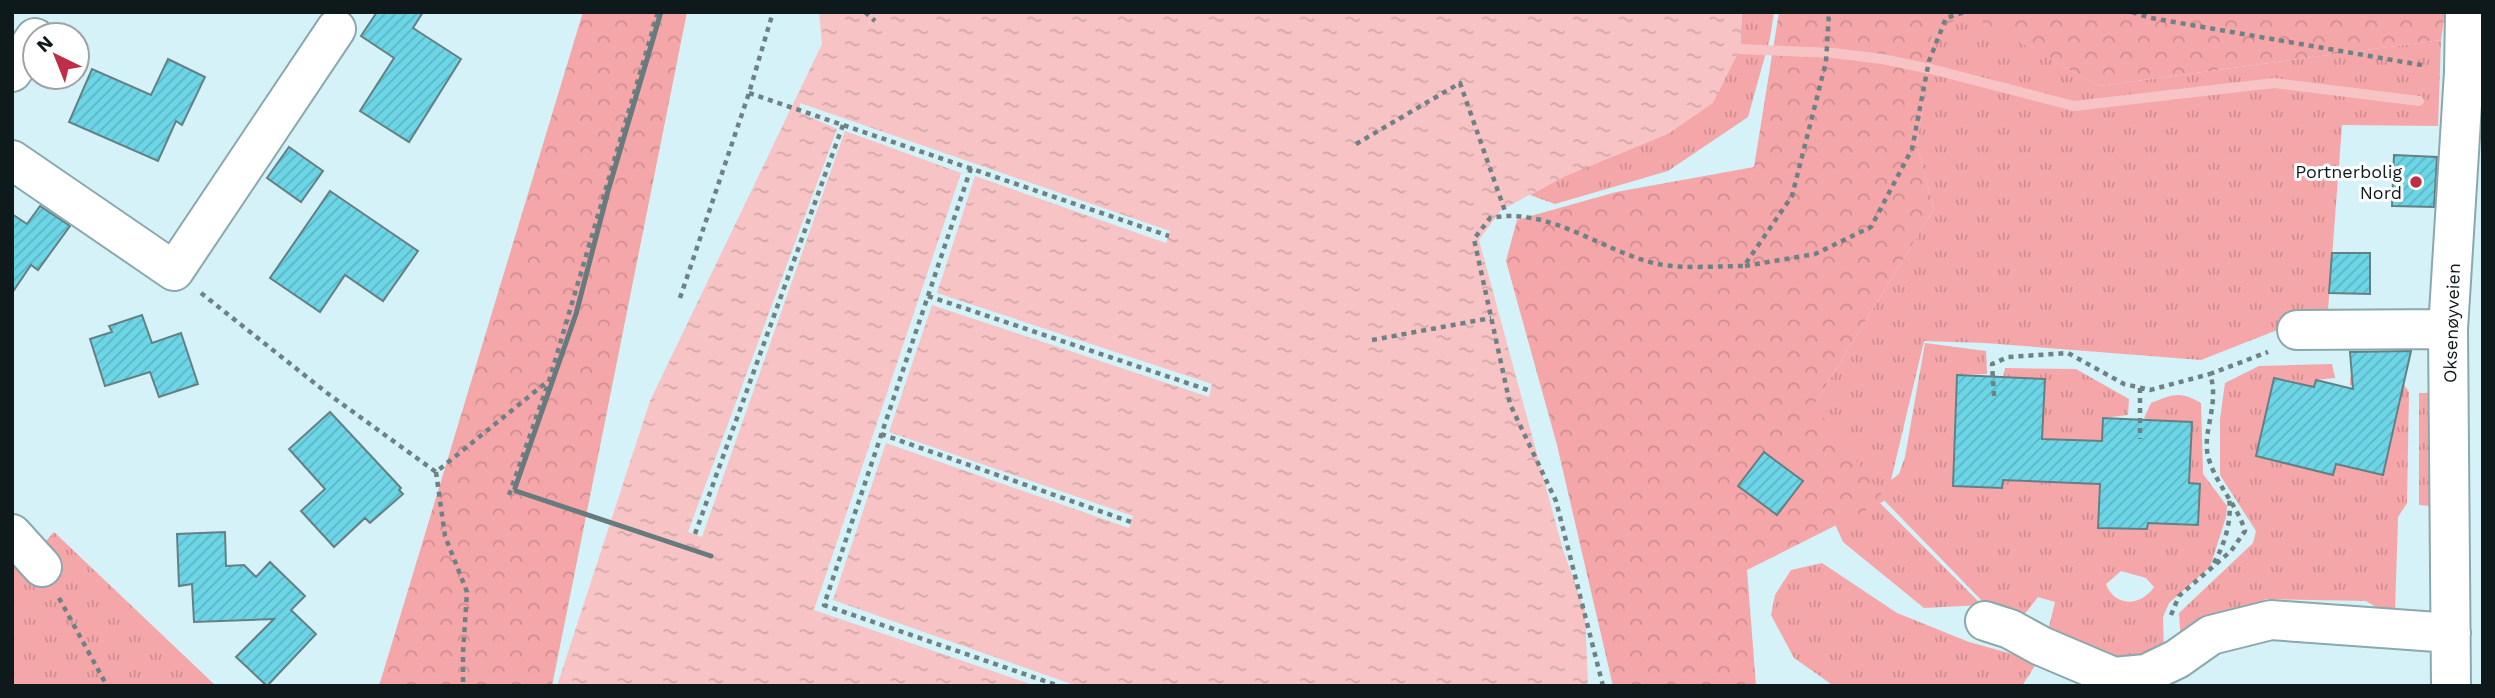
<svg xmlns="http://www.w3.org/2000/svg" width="2495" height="698" viewBox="0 0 2495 698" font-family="'Work Sans',sans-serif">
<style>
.grass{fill:url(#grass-tufts);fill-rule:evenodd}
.forest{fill:url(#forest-crowns)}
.water{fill:url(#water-ripples)}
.pier{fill:#d4f2f7}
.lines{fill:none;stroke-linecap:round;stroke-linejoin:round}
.stream{stroke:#f7c3c4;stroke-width:10}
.building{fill:url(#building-hatch);stroke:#658085;stroke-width:2}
.minor-casing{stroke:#8ba8ac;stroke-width:42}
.path{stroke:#6e8285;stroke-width:4.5;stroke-dasharray:5 5;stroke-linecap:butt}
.minor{stroke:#fff;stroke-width:38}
.rail{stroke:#677a7d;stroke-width:5}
.poi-dot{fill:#bf2e46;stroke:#fff;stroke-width:2.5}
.labels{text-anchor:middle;stroke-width:6;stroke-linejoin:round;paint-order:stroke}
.poi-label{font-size:18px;fill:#0e191b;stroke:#fff;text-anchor:end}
.street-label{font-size:18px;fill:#0e191b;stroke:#fff}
</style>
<defs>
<pattern id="grass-tufts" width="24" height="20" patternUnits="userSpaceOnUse" patternTransform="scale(1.75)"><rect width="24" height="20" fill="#f5a6a9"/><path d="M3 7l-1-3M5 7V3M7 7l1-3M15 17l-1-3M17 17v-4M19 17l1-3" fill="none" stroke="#d18e91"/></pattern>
<pattern id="forest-crowns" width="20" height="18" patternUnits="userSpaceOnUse" patternTransform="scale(1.75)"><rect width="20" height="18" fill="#f5a6a9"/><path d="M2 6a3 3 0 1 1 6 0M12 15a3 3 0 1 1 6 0" fill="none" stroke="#d18e91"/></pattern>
<pattern id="water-ripples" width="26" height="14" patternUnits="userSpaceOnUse" patternTransform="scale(1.75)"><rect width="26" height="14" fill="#f7c3c4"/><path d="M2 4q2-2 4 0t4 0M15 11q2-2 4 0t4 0" fill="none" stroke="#d3a7a8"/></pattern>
<pattern id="building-hatch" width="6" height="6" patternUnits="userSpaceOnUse" patternTransform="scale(1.75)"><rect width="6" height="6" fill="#6cd5e6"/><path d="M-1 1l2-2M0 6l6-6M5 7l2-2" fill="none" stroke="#5cb6c5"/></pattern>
</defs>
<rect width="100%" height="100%" fill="#d4f2f7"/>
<path class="grass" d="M 1742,12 L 1774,12 L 1770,38 L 1748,117 L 1668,171 L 1555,204 L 1530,195 L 1561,178 L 1740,49 Z
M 1966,12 L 2099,86 L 2441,40 L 2438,126 L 2342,125 L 2328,310 L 2201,360 L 1985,343 L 1924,341 L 1891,480 L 1899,474 L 1905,457 L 1925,343 L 1986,351 L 1987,374 L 1957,375 L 1953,486 L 2002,488 L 2003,480 L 2053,482 L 2055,440 L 2042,439 L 2045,379 L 2003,378 L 2005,368 L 2076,369 L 2129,399 L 2128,415 L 2103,418 L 2099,528 L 2147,529 L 2148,523 L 2198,525 L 2200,484 L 2189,483 L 2192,422 L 2149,420 L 2144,418 L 2151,403 C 2174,394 2179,391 2201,403 L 2203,474 L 2227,506 L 2226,517 L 2210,567 L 2169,603 L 2163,617 L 2164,653 L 2114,668 L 2048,631 L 2055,602 L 2038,597 L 2024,615 L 1990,609 L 1877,493 L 1875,498 L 1982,605 L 1924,608 L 1843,542 L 1828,509 L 1814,405 L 1934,209 L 1917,145 L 1933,35 ZM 2121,571 L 2146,578 L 2154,587 C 2141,607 2114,607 2106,584 Z
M 2332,364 L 2335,378 L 2316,380 L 2314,387 L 2274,378 L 2256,456 L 2333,475 L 2336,464 L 2383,475 L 2401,400 L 2350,385 L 2350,377 L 2402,382 L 2409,392 L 2407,503 L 2398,517 L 2395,611 L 2381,610 L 2366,601 L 2266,599 L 2250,610 L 2181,642 L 2179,613 L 2253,543 L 2256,531 L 2220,475 L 2220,419 L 2225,383 L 2259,366 Z
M 2419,393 L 2435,393 L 2431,506 L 2419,505 Z
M 54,532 L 216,686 L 12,686 L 12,567 L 22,567 Z
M 1822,563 L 1897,613 L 1969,642 L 2038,661 L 2022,686 L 1834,686 L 1794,658 L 1771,615 L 1775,595 L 1791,570 Z"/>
<path class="forest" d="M 583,12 L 687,12 L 552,686 L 379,686 Z
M 1779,12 L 2445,12 L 2441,40 L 2099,86 L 1966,13 L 1933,35 L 1917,145 L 1934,209 L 1814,405 L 1886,500 L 1747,570 L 1756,686 L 1613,686 L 1557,445 L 1506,261 L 1517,220 L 1616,192 L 1754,167 Z"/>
<path class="water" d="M 819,12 L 1742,12 L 1740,49 L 1713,103 L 1668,134 L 1561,178 L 1501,210 L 1479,240 L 1563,550 L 1585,611 L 1588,686 L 557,686 L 650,401 L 822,44 Z"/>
<path class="pier" d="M 800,103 L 1170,231 L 1166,243 L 975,176 L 937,293 L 1212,384 L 1209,397 L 932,305 L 889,432 L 1133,516 L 1129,528 L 886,443 L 833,600 L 1077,686 L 1036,686 L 814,610 L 961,173 L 845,131 L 702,537 L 688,532 L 837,129 L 799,112 Z"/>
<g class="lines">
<path class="stream" d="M 1740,49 L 1833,53 L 1882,59 L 1931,69 L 2074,106 L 2274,83 L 2419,101"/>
</g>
<path class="building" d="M 377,12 L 423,12 L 413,28 L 461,59 L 409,142 L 360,111 L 394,58 L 361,36 Z
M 168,59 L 205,77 L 182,125 L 176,121 L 158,161 L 69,122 L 92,69 L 151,95 Z
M 289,147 L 323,171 L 301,202 L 267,178 Z
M 2394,155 L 2437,157 L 2434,207 L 2392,206 Z
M 330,191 L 418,251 L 383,301 L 345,275 L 320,312 L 270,278 Z
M 40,206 L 70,226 L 38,270 L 31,265 L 12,293 L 12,214 L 27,224 Z
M 2332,253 L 2370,253 L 2370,294 L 2329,293 Z
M 142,315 L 152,343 L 181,333 L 198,384 L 159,397 L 150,372 L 105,386 L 90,339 L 112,332 L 109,326 Z
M 2411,351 L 2383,475 L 2336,464 L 2333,475 L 2256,456 L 2274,378 L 2314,387 L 2316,380 L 2353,389 L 2350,352 Z
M 1957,375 L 2045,379 L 2042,439 L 2102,441 L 2103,418 L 2192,422 L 2189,483 L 2200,484 L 2198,525 L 2148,523 L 2147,529 L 2098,528 L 2100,484 L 2003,480 L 2002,488 L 1953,486 Z
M 330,412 L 401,488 L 399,490 L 403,494 L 370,523 L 365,518 L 334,547 L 301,511 L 325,489 L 289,449 Z
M 1764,452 L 1803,481 L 1777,515 L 1738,486 Z
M 225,532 L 226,566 L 244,565 L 256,577 L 270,562 L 305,596 L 291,610 L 316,634 L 267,686 L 236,657 L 274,619 L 194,622 L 192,584 L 179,586 L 177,534 Z"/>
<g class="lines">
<g class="minor-casing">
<path id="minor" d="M 12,72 L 35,38
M 12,160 L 174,271 L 336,29
M 2297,330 L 2448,329
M 12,534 L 42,567
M 1985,621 L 2010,629 L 2041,646 L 2114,677 L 2146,674 L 2177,659 L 2211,635 L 2271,620 L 2451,633
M 2451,686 L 2448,329 L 2464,72 L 2465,12"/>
</g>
<path class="path" d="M 865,12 L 875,21
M 2132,12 L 2151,18 L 2427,66
M 749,93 L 1169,236
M 1356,144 L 1460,83 L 1506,214
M 971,168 L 824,605 L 1059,686
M 1745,266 L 1815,254 L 1871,227 L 1912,149 L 1929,61 L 1946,18 L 1965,12
M 201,293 L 327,393 L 436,472 L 548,381
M 928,296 L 1211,391
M 680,298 L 749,93 L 773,12
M 1372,340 L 1491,318
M 2140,388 L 2140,439
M 1994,396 L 1992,364 L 2008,357 L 2068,353 L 2124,384 L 2150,390 L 2210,374
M 881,434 L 1131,522
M 436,472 L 445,536 L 467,592 L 463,652 L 463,686
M 509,495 L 549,381 L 658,12
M 695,534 L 843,125
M 2214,563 C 2225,543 2232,521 2229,498
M 59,598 L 107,686
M 2171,615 L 2179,596 L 2231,551 L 2245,531 C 2237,504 2215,484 2208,456 C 2202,431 2220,404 2210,374 L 2268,352
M 1603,686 L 1556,501 L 1510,404 L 1474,239 L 1490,218 C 1550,206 1602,252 1658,264 C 1680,269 1721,266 1744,266 L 1792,196 L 1826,62 L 1829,12"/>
<use href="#minor" class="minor"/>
<path class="rail" d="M 515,488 L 576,314 L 608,191 L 661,12
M 516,491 L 711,556"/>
</g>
<circle class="poi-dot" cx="2416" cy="182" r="7"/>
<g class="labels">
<g class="poi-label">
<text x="2402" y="178">Portnerbolig<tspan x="2402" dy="21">Nord</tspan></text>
</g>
<g class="street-label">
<text transform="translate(2452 323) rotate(-88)" y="6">Oksenøyveien</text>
</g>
</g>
<rect width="2495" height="698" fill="none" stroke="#0e191b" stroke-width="28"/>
<g transform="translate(56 56) rotate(317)"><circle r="33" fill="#ffffff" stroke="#9fa3a4" stroke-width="2"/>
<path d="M0-5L12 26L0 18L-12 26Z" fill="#bf2e46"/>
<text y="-10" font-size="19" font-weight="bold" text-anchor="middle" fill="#0e191b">N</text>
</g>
</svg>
